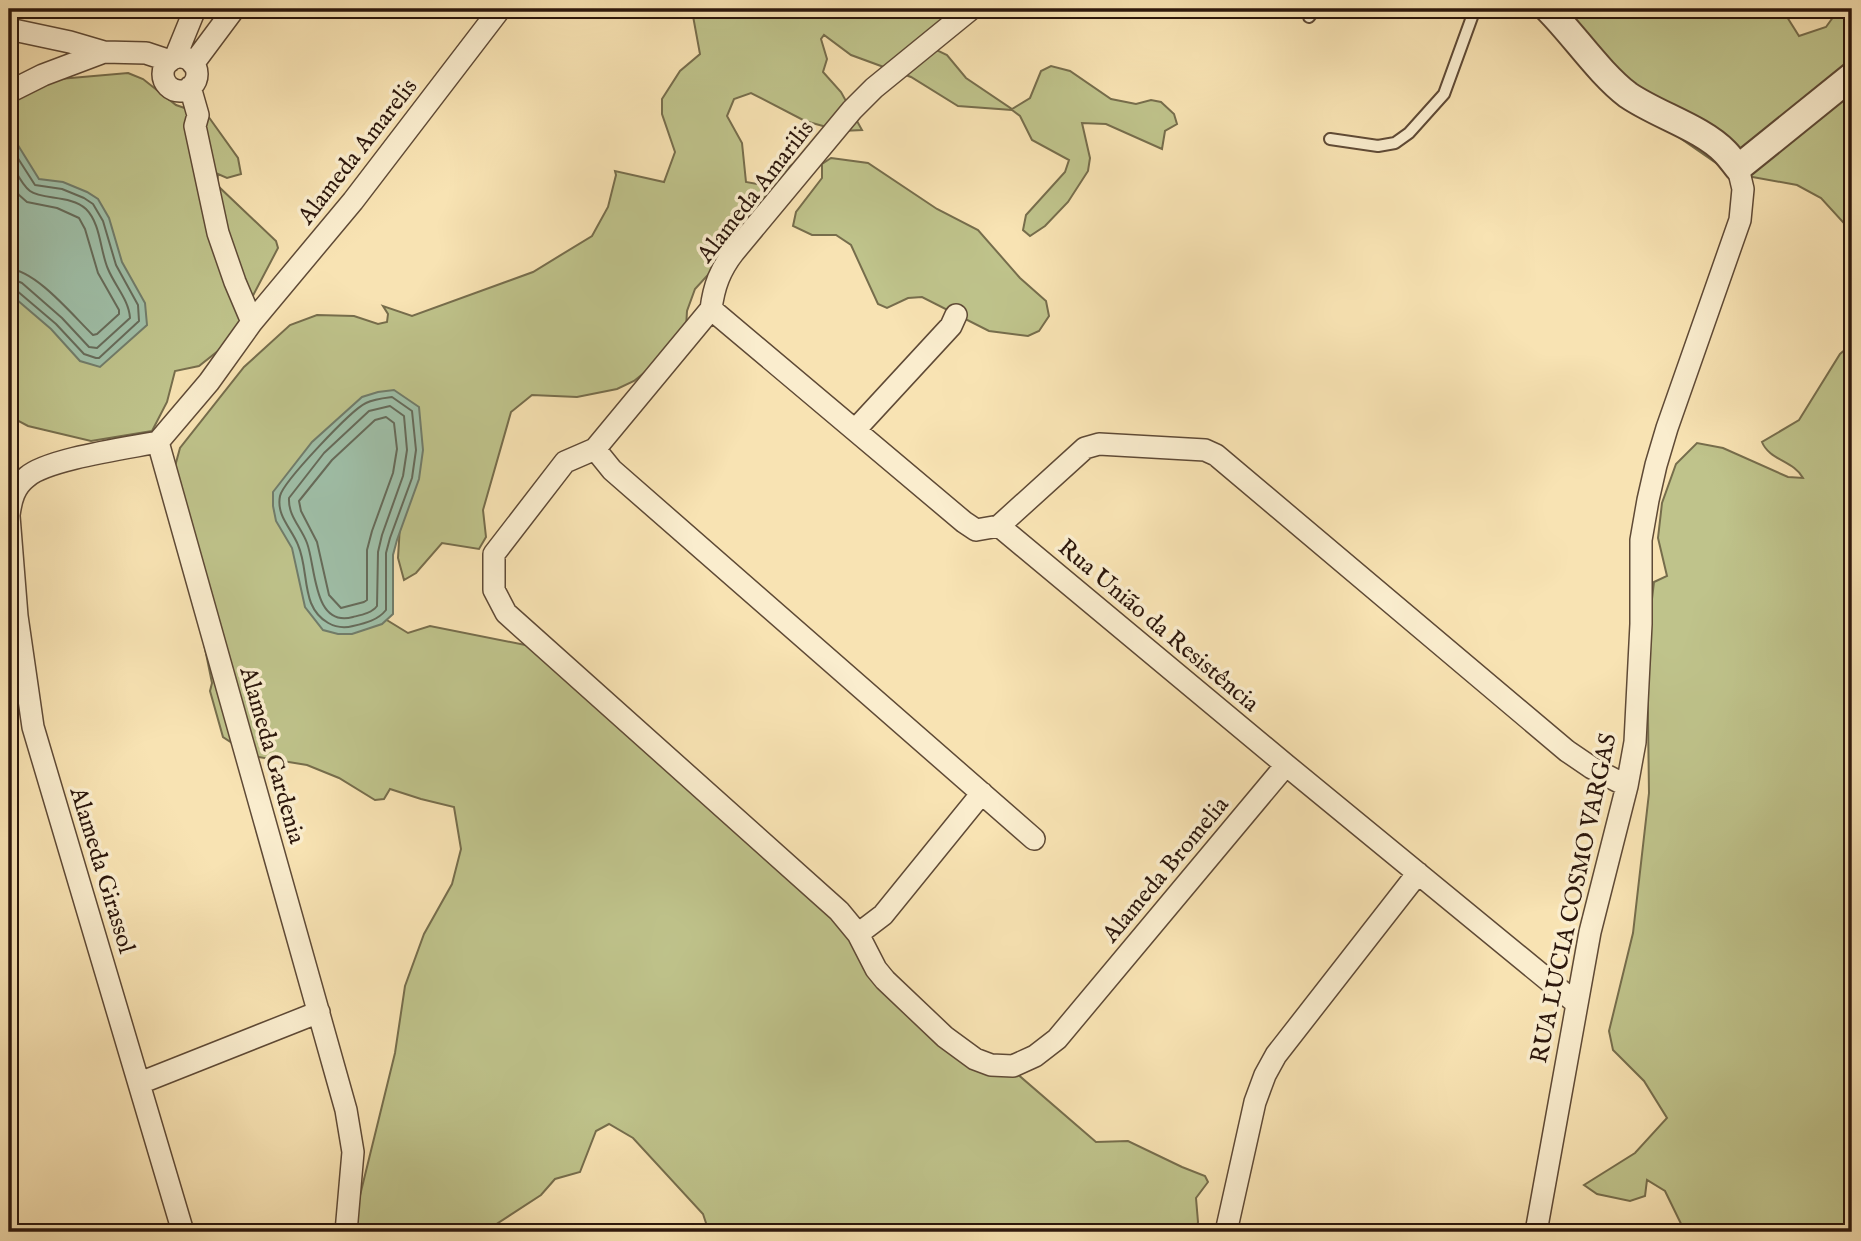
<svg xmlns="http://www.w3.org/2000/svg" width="1861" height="1241" viewBox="0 0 1861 1241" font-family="'IM FELL English',serif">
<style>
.green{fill:#bfc38b;stroke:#766d4c;stroke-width:2}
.water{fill:#9fbfa8;stroke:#717c6a;stroke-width:2}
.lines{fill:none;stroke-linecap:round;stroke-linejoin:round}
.shore{stroke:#666b5a;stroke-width:2}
.service-casing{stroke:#5f4a36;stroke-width:14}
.minor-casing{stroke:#5f4a36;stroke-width:24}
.tertiary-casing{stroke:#5f4a36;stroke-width:30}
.service{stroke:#faedce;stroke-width:10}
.minor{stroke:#faedce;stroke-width:21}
.tertiary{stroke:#faedce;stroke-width:26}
.labels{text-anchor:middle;stroke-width:7;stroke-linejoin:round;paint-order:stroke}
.street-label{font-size:24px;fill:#2c170c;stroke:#faedce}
</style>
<rect width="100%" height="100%" fill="#f8e3b3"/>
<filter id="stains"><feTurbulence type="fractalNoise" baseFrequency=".00286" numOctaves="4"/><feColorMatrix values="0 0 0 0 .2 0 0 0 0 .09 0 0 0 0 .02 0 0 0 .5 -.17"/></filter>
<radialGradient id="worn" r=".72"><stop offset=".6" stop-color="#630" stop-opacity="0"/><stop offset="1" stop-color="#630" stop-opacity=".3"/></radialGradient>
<path class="green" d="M 695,9 L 963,9 L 930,47 L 947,55 L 966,78 L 1012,109 L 1030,98 L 1041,71 L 1051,66 L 1070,71 L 1111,99 L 1136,104 L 1151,100 L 1161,102 L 1174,114 L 1177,124 L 1165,131 L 1162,149 L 1106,124 L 1082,123 L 1090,158 L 1088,171 L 1068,202 L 1045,226 L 1030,236 L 1023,230 L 1026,215 L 1065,172 L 1069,160 L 1032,140 L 1020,116 L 1012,110 L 958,106 L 911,77 L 851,55 L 824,35 L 821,39 L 827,59 L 823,72 L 841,92 L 862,130 L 841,131 L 805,121 L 751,93 L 734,99 L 727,116 L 742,143 L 746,182 L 757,184 L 799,161 L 759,219 L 695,289 L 687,311 L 685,346 L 666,355 L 634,381 L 617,389 L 577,397 L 532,395 L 511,412 L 483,510 L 486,537 L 479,549 L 442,543 L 416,573 L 404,580 L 398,558 L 405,443 L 377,614 L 408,633 L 430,626 L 545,649 L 858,934 L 876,969 L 975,1059 L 1008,1066 L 1096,1142 L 1128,1141 L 1182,1167 L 1205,1176 L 1208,1182 L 1196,1198 L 1198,1222 L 1196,1232 L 709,1232 L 703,1214 L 633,1138 L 609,1124 L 596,1131 L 580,1172 L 555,1179 L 541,1195 L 492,1227 L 488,1232 L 351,1232 L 395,1053 L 405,986 L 424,934 L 452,884 L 461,849 L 454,807 L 421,799 L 390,789 L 384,799 L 375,800 L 339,778 L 307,765 L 252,756 L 223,737 L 210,691 L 212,683 L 171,481 L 180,448 L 244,367 L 290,325 L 317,315 L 354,316 L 378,324 L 387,322 L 388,314 L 383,306 L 412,316 L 533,272 L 592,236 L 608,207 L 616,175 L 615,171 L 664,182 L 675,152 L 662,114 L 662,99 L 680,71 L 700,54 L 693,16 Z
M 1590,9 L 1782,9 L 1799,36 L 1826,27 L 1839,9 L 1852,9 L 1852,232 L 1821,198 L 1797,185 L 1747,176 L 1722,167 L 1641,111 L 1560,21 L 1579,15 Z
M 128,73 L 143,79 L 176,105 L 208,116 L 238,158 L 241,174 L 227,178 L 218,174 L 217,185 L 276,241 L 278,248 L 228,343 L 199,366 L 175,371 L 167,402 L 152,431 L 91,441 L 28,426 L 9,416 L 9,88 L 48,80 Z
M 831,158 L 868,163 L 937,209 L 978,230 L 1020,278 L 1046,301 L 1049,316 L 1039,331 L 1028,336 L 989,331 L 922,297 L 908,298 L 887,308 L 878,304 L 851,245 L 836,235 L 812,235 L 793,226 L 796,212 L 822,178 L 822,164 Z
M 1852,344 L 1852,1232 L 1685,1232 L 1665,1191 L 1647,1180 L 1645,1196 L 1630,1201 L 1597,1194 L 1584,1185 L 1635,1153 L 1667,1118 L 1644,1081 L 1613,1050 L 1609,1031 L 1633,933 L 1649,793 L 1647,642 L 1654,582 L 1667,576 L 1658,538 L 1662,503 L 1676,464 L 1697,443 L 1723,448 L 1788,477 L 1803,478 C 1794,461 1769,460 1762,442 L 1799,420 L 1840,354 Z"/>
<path class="water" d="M 9,139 L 16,142 L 39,179 L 63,182 L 87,192 L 98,199 L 109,218 L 122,262 L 145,303 L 147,325 L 100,367 L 80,361 L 51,329 L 9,293 Z
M 394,390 L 419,407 L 423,450 L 419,479 L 397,540 L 393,555 L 393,614 L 382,624 L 352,634 L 338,634 L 323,630 L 305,607 L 292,548 L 276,521 L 273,506 L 273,492 L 312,442 L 362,397 L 378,392 Z"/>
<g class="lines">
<path class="shore" d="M 9,147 L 12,149 L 35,185 L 62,189 L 84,198 L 93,204 L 103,221 L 116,265 L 138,305 L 139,321 L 99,358 L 96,358 L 84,354 L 56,324 L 16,290 L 9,288
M 9,160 C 15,169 21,184 30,191 C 42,200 71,195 86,209 C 101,224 100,251 108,269 C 115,286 129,300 130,318 L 97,348 L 89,347 L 62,318 L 22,283 L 15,280 L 9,279
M 9,180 L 19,195 L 27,202 L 57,208 L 79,218 L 85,229 L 98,273 L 119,310 L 119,314 L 97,334 L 93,335 C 74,317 36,270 9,269
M 392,397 L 412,411 L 416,450 L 412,478 L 390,538 L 386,553 L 386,610 C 378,620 366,623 353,626 C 335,631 318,620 311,603 C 304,585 306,563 298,545 C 292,529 276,516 280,496 C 283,482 351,410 366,403 C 374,399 384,398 392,397 Z
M 390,406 L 404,416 L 407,450 L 403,476 L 382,535 L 378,552 L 377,606 C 372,613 361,615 353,617 C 313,628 316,567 307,543 C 301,527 288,516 289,498 L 324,453 L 369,411 Z
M 386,417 L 394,423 L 397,449 L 393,473 L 372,531 L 367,550 L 367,600 L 364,602 L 341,608 L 329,595 L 317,542 L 301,511 L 299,501 L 332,460 L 375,420 Z"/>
<g class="service-casing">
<path id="service" d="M 1309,17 L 1315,9
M 1330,139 L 1378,146 L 1395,143 L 1409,133 L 1444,94 L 1472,17 L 1472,9"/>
</g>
<g class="minor-casing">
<path id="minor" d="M 971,9 L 874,88 L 852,110 L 734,252 C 720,270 714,286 711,309 L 595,449 L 565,462 L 494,554 L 494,590 L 506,613 L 839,911 L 858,934 L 876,969 L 885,980 L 945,1037 L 975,1059 L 991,1065 L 1013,1066 L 1035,1056 L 1057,1039 L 1286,765
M 9,29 L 70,42 L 104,52
M163 74a17 17 0 1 1 34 0a17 17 0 1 1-34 0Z
M 175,58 L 195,9
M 193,64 L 234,9
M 190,87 L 198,115 L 195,126 L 218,233 L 235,282 L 252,322
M 9,92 L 43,75 L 104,52 L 146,53 L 170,61
M 711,309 L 964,522 L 976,530 L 999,526 L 1085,448 L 1099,444 L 1205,450 L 1216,455 L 1567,751 L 1592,768 L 1627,786
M 855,430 L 951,326 L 956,315
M 158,442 L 346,1110 L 353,1152 L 346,1232
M 158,442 L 209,382 L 252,322 L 353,201 L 500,9
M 595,449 L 612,470 L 1034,839
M 9,515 C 11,500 14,487 27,477 C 47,459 128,448 158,442
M 9,516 L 17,616 L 33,727 L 183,1232
M 999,526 L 1286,765 L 1576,1003
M 858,934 L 883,915 L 982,793
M 140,1083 L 319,1012
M 1226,1232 L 1255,1102 L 1265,1075 L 1276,1055 L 1418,873
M 1536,1232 L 1590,932 L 1627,786 L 1635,742 L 1641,624 L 1641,540 L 1648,500 L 1656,465 L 1667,428 L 1740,220 L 1743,189 L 1738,168"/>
</g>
<g class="tertiary-casing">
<path id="tertiary" d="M 1548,9 C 1574,35 1600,74 1628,95 C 1657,115 1702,128 1725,152 C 1730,157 1734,163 1738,168 L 1852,76"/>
</g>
<use href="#service" class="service"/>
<use href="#minor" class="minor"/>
<use href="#tertiary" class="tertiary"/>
</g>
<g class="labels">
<g class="street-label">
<text transform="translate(357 151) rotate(-52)" y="8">Alameda Amarelis</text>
<text transform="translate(755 191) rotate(-52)" y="8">Alameda Amarilis</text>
<text transform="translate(1159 625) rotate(40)" y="8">Rua União da Resistência</text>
<text transform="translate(273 755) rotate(74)" y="8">Alameda Gardenia</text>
<text transform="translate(1165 869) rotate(-50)" y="8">Alameda Bromelia</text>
<text transform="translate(103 870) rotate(73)" y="8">Alameda Girassol</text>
<text transform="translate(1573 898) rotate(-78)" y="8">RUA LUCIA COSMO VARGAS</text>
</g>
</g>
<rect width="1861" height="1241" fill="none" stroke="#f8e3b3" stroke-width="35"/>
<rect x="10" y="10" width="1840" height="1220" fill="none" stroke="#2c170c" stroke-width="3.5"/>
<rect x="18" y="18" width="1826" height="1206" fill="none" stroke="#2c170c" stroke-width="2"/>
<rect width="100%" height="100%" filter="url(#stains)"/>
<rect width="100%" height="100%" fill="url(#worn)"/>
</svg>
